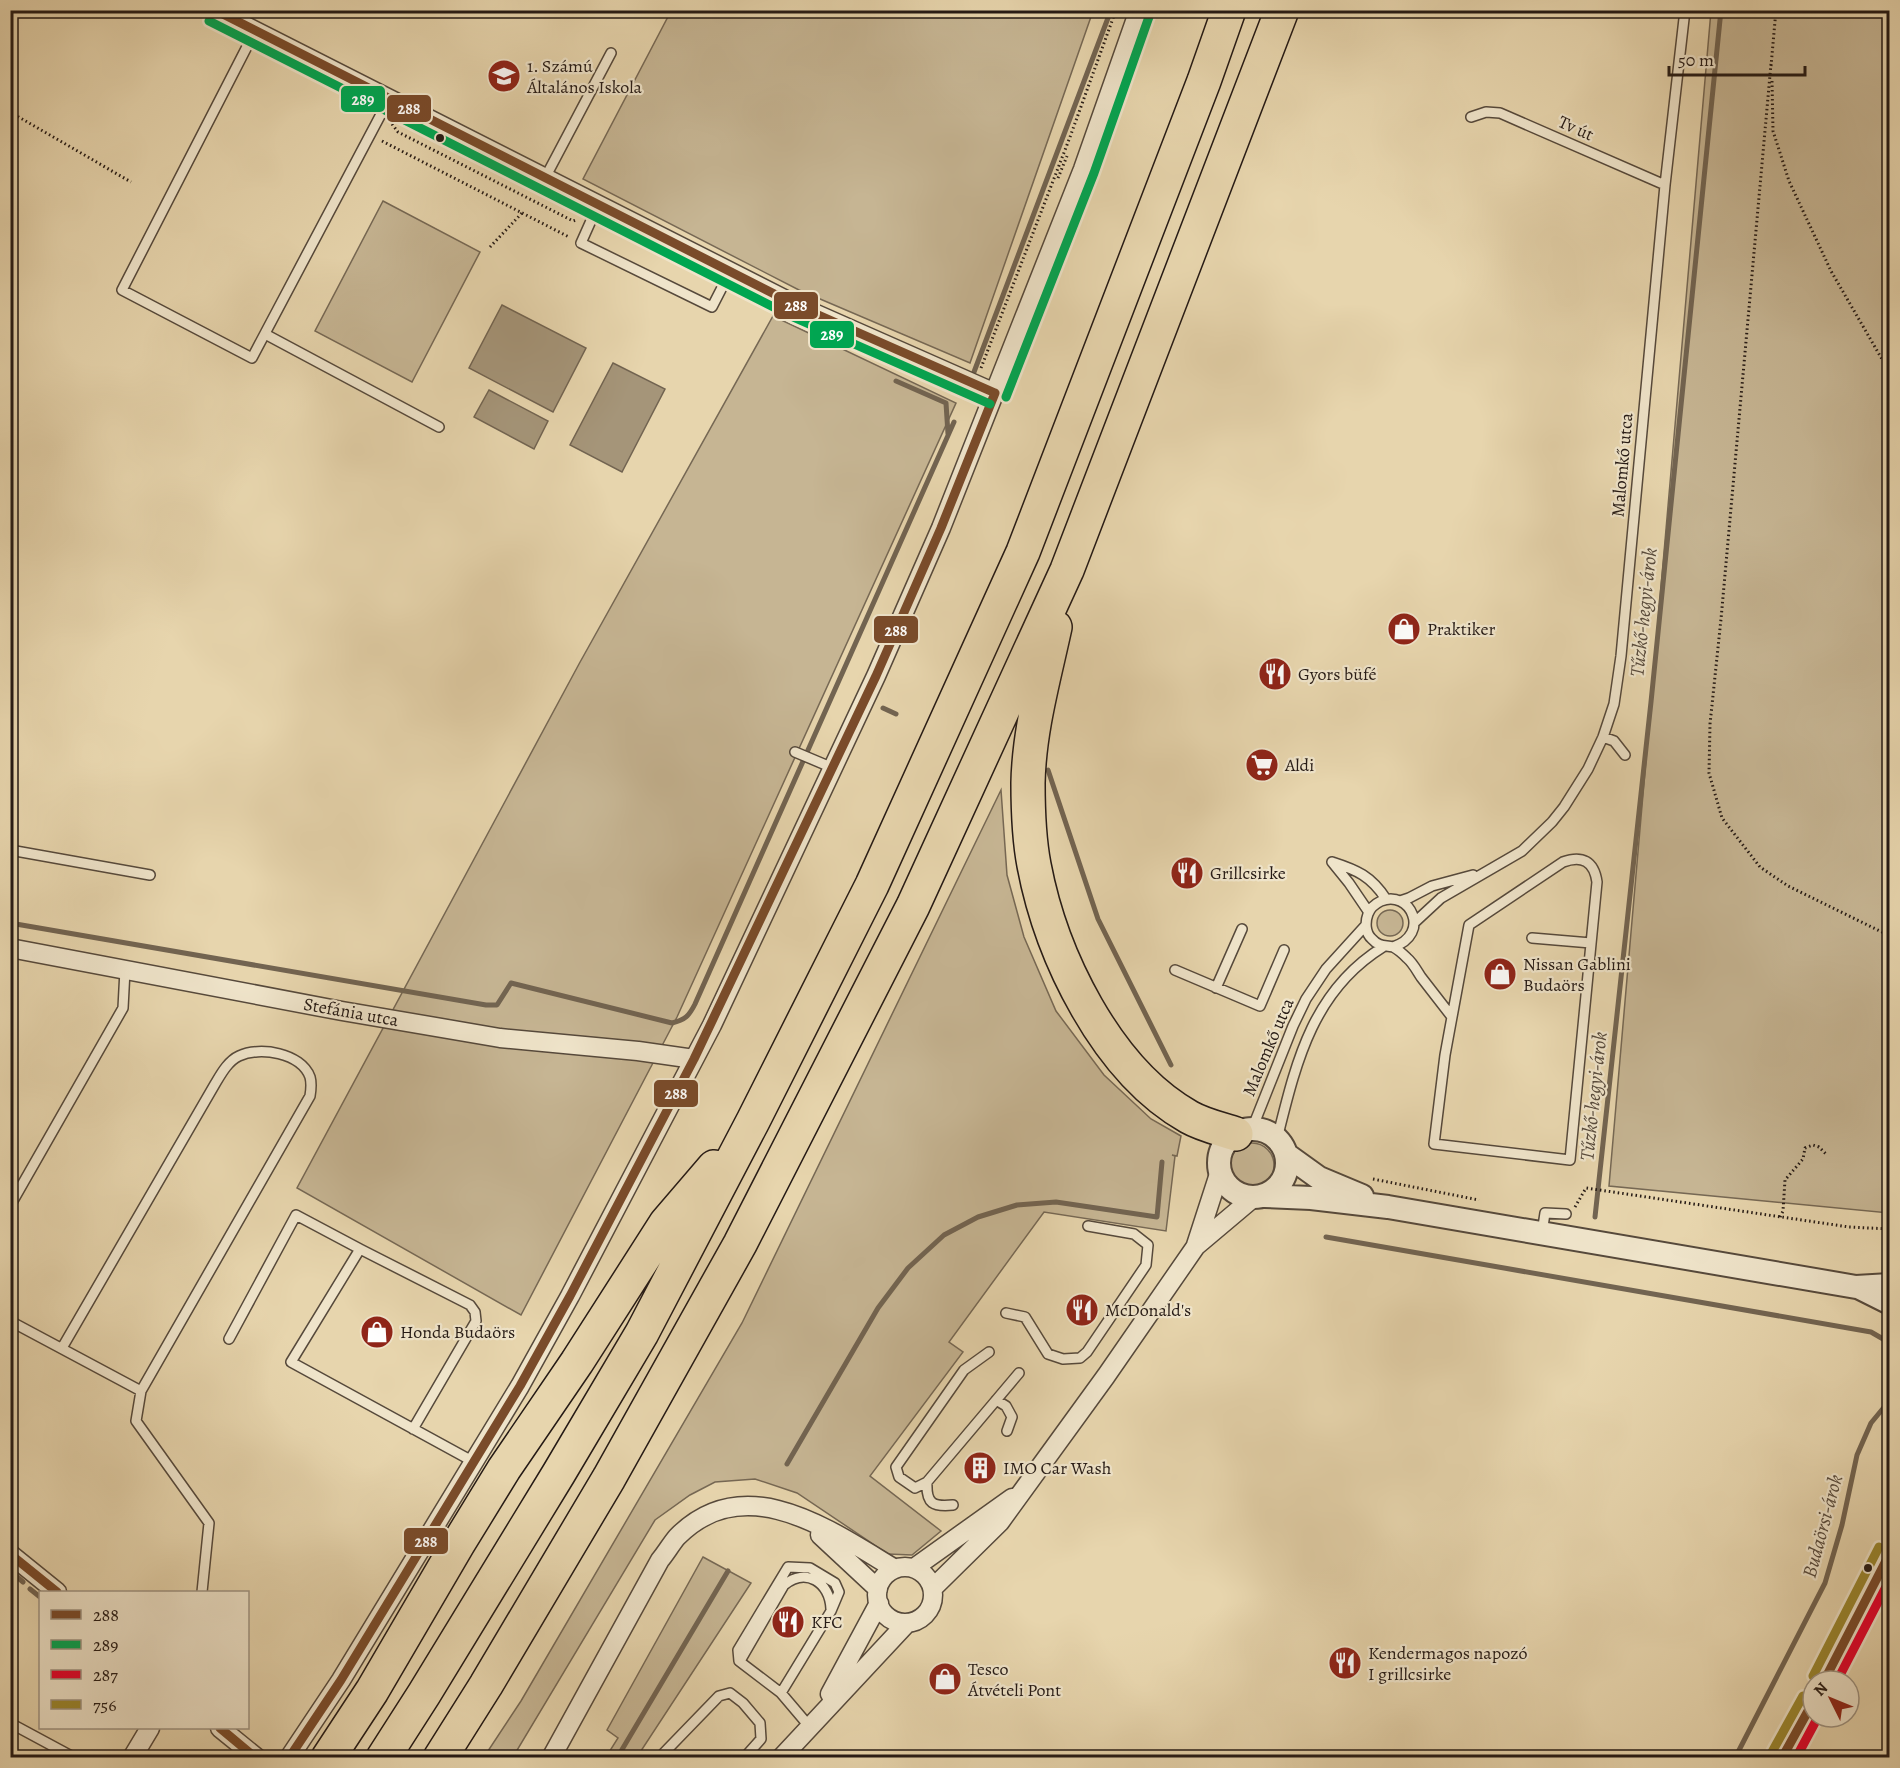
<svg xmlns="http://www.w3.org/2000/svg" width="1900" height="1768" viewBox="0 0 1900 1768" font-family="Alegreya,serif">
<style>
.green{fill:#c6b593;stroke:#766854;stroke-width:1.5}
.water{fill:#a59579;stroke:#726451;stroke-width:1.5}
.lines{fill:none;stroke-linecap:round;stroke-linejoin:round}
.stream{stroke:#726451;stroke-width:5}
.service-casing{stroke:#56493b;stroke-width:12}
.minor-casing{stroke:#56493b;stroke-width:21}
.tertiary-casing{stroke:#56493b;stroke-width:26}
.motorway-casing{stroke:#251a15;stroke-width:36}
.path{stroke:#251a15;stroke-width:3;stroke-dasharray:1.5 3;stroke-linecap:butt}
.service{stroke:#efe4ca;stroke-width:9}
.minor{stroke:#efe4ca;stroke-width:18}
.tertiary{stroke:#efe4ca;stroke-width:22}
.motorway{stroke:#e7d5ad;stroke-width:33}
.bus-1-casing{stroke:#efe4ca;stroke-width:14}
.bus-2-casing{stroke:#efe4ca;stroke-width:14}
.bus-3-casing{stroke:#efe4ca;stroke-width:14}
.bus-4-casing{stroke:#efe4ca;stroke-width:14}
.bus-1{stroke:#7a4b2a;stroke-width:9}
.bus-2{stroke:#00a651;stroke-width:9}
.bus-3{stroke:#e4002b;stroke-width:9}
.bus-4{stroke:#9b872e;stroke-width:9}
.bus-dot{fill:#251a15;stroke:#efe4ca;stroke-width:2}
.labels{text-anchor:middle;stroke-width:4.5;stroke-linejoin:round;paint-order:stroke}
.poi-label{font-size:18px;fill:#251a15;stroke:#efe4ca;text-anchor:start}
.street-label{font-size:18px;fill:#251a15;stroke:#efe4ca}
.water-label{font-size:20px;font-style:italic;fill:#584b3d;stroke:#efe4ca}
.line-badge{stroke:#efe4ca;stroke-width:2}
.badge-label{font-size:16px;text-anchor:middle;font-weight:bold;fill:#fff}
</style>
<rect width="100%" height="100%" fill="#e7d5ad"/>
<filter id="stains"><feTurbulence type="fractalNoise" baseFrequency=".00333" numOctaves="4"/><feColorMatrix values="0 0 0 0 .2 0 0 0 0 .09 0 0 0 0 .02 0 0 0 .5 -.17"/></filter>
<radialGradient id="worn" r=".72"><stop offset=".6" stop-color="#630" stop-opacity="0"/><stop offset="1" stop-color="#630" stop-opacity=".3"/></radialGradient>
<path class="green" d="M 671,11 L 1093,11 L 970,363 L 799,290 L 583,179 Z
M 1711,11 L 1889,11 L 1889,1213 L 1609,1186 Z
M 383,201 L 480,252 L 412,382 L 315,331 Z
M 773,316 L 956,403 L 677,1017 L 521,1315 L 297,1188 L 579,664 Z
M 1001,790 L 1007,875 L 1024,937 L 1056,1011 L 1104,1075 L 1151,1119 L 1181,1136 L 1177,1156 L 1172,1155 L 1175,1156 L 1166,1231 L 1044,1212 L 949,1342 L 963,1352 L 870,1476 L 941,1531 L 912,1555 L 888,1554 L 797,1493 L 755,1479 L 715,1482 L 690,1495 L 655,1520 L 513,1757 L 484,1757 L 521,1701 L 742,1323 Z
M1377 923a13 13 0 1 1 26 0a13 13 0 1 1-26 0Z
M1230 1165a22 22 0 1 1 44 0a22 22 0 1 1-44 0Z
M 703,1557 L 751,1583 L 637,1757 L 606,1757 L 618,1738 L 607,1730 Z"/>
<path class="water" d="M 502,305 L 586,348 L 553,412 L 469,368 Z
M 613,363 L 665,389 L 622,472 L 570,445 Z
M 489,390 L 548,421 L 534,449 L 474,417 Z"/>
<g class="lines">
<path class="stream" d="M 974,372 L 1111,10
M 896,381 L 946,403 L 948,434
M 883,708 L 896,714
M 1048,770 L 1098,919 L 1171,1065
M 10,923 L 486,1005 L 497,1005 L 511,983 L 672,1023 C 685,1020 689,1016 695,1004 L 954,422
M 1595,1217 L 1651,702 L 1721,10
M 1326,1237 L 1871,1332 L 1890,1343
M 787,1464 L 878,1308 L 908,1268 L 944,1235 L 978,1217 L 1017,1205 L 1056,1202 L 1157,1217 L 1162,1162
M 15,1575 L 23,1582
M 30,1589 L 40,1597
M 617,1758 L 728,1571
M 1735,1758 L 1825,1583 L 1842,1525 L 1857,1455 L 1871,1423 L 1890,1400"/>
<g class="service-casing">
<path id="service" d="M 255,31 L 122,290 L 252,358 L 389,99
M 1471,117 L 1486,112 L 1500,113 L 1665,185
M 545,178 L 611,53
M 598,205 L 581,243 L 712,307 L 730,272
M 265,334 L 439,427
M 1603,737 L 1614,741 L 1625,755
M 795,752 L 833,768
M 10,850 L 150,875
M 1332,862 C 1357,870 1371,876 1386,899
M 1332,862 L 1349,883 L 1368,911
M 1400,901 L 1409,898 L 1432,886 L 1473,875
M 1414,923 L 1441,898 L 1522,851 L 1552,822 L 1564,807 L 1588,769 L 1603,737 L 1614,704 L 1621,656 L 1665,185 L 1685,10
M 1532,938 L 1591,943
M 1393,947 C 1432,934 1410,889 1381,901 C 1375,904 1370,908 1368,914 C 1365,922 1365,933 1372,939 C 1379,947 1385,945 1393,947 C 1397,949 1404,955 1407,958 C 1413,963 1417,971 1421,977 C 1431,990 1442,1004 1452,1017 L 1445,1055 L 1434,1144 L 1570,1160 L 1597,882 C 1594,861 1582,855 1563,862 L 1469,925 L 1452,1017
M 1175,970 L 1260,1006 L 1284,950
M 1216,988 L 1242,929
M 1252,1129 L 1293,1026 L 1306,999 L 1326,969 L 1365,926
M 1277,1139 C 1296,1063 1312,991 1383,947
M 10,1206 L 123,1008 L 125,970
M 1542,1233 L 1545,1213 L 1566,1214
M 1006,1313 L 1025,1317 L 1048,1354 L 1063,1359 L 1080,1358 L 1087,1352 L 1146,1265 L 1148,1245 L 1134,1234 L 1088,1226
M 10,1321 L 141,1391
M 229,1339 L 296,1215 L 360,1249
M 62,1348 L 215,1084 C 221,1074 228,1061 239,1056 C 260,1046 301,1053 310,1077 C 312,1084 311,1090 310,1096 L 141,1391 L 136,1421 L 209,1523 L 202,1592
M 989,1352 L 964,1370 L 896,1467 L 899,1477 L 915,1488 L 927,1482 L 1019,1373
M 996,1400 L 1006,1406 L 1012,1417 L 1007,1431
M 413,1429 L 476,1321 L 475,1312 L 470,1305 L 360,1249 L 291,1362 L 474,1462
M 927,1482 C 926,1504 933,1507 953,1505
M 740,1661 L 784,1585 C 806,1567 830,1582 831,1609
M 781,1693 L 831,1611 L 839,1592 L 835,1583 L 810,1568 L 788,1567 L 738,1650 L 739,1661 L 781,1693 L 809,1726
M 10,1723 L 75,1758
M 659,1758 L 719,1696 L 730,1693 L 743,1703 L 760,1723 L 761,1739 L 744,1758"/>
</g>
<g class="minor-casing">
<path id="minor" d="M 214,10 L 798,306 L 995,393
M 10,948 L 342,1011 L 500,1038 L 638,1051 L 694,1059
M 1196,1245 L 1219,1174 L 1219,1167
M 820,1535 L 878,1589
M 10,1554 L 57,1592
M877 1595a28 28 0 1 1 56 0a28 28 0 1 1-56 0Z
M 914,1568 L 1012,1498
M 933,1588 L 1000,1522 L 1106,1376 L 1196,1246 L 1253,1198
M 830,1694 L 879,1603
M 220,1728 L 257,1758
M 132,1758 L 150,1728
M 289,1758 L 341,1680 L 520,1386 L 570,1296 L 712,1025 L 876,676 L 941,528 L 1083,169 L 1139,10
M 551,1758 L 660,1560 C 666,1553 671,1544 677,1537 C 745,1468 830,1530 895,1569
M 781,1758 L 907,1623"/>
</g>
<g class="tertiary-casing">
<path id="tertiary" d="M1219 1163a34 34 0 1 1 68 0a34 34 0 1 1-68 0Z
M 1287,1155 L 1319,1178 L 1362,1196
M 1265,1196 L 1311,1198 L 1388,1207 L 1856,1287 L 1890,1285
M 1858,1287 L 1890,1303
M 1824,1681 L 1890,1552
M 1782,1758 L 1813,1702"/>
</g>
<g class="motorway-casing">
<path id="motorway" d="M 1055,627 C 1044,678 1029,730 1028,783 C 1028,810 1029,839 1034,865 C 1051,955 1106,1070 1189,1117 C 1203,1125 1221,1129 1236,1134
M 328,1758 L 372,1691 L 458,1544 L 504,1469 L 577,1362 L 666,1223 L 714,1167
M 383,1758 L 424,1694 L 559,1473 L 642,1333 L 753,1121 L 872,885 L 1023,552 L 1204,81 L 1229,10
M 440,1758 L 486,1685 L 609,1478 L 740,1244 L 913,906 L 1067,570 L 1282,10"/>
</g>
<path class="path" d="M 188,10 L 196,14
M 1794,10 L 1797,13 L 1813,10
M 1771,64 L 1721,619 L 1710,724 L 1709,773 L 1722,818 L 1760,867 L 1788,886 L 1890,936
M 1771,66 L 1776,10
M 1772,81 L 1773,131 L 1789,181 L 1831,271 L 1890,373
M 10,112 L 131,182
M 392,124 L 398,132 L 573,221 L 576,220
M 382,141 L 569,237
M 1058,178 L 1067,156
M 490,247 L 522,213
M 981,368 L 1070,137 L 1116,10
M 1373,1179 L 1479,1200
M 1575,1207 L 1586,1188 L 1849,1227 L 1890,1229
M 1780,1217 L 1783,1211 L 1785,1180 L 1803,1159 L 1805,1148 L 1813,1145 L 1819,1147 L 1826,1154"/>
<use href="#service" class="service"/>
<use href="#minor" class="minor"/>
<use href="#tertiary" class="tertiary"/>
<use href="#motorway" class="motorway"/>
<g class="bus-1-casing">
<path id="bus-1" d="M 215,10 L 798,306 L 995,393
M 10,1554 L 57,1592
M 1824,1681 L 1890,1553
M 220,1728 L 256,1758
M 289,1758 L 341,1680 L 520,1386 L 570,1296 L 694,1059 L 876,676 L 941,528 L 995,393
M 1782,1758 L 1813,1702"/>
</g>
<g class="bus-2-casing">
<path id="bus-2" d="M 209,21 L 793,317 L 990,404
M 1006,397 L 1094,173 L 1150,14"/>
</g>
<g class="bus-3-casing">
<path id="bus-3" d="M 1837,1681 L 1890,1579
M 1796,1758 L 1818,1717"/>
</g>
<g class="bus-4-casing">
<path id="bus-4" d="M 1813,1676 L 1879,1547
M 1772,1752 L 1803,1696"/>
</g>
<use href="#bus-1" class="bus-1"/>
<use href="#bus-2" class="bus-2"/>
<use href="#bus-3" class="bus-3"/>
<use href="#bus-4" class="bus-4"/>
</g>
<defs>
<g id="school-disc" transform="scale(1.725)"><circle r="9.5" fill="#8f2418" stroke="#efe4ca"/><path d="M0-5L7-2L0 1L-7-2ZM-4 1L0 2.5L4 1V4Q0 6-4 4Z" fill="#fff"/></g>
<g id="shop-disc" transform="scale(1.725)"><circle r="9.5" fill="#8f2418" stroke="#efe4ca"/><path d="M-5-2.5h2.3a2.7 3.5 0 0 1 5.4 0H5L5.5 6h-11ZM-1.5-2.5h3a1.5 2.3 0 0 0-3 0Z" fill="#fff"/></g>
<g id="restaurant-disc" transform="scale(1.725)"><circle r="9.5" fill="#8f2418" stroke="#efe4ca"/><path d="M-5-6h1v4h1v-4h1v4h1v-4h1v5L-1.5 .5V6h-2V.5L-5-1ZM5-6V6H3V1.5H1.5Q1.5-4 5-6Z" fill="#fff"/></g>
<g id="supermarket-disc" transform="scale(1.725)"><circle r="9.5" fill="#8f2418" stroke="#efe4ca"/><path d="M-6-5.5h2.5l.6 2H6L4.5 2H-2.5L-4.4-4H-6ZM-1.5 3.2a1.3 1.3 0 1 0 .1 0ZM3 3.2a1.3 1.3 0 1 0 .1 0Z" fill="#fff"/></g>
<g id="building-disc" transform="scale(1.725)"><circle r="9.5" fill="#8f2418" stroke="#efe4ca"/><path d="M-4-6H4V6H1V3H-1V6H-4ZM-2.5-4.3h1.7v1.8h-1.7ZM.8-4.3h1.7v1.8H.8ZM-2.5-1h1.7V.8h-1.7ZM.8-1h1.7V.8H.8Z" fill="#fff"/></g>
</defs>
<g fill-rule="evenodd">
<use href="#school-disc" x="504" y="76"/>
<use href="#shop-disc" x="1404" y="629"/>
<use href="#restaurant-disc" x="1275" y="674"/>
<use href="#supermarket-disc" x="1262" y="765"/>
<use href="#restaurant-disc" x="1187" y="873"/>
<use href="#shop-disc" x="1500" y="974"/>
<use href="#restaurant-disc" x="1082" y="1310"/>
<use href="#shop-disc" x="377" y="1332"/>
<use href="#building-disc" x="980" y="1468"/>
<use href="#restaurant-disc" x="788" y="1622"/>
<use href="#restaurant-disc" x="1345" y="1663"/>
<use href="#shop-disc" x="945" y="1679"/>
</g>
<g class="bus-dot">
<circle cx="440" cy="138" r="5"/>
<circle cx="1868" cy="1568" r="5"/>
</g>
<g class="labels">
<g class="poi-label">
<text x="527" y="72">1. Számú<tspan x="527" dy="21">Általános Iskola</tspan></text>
<text x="1427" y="635">Praktiker</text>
<text x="1298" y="680">Gyors büfé</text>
<text x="1285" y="771">Aldi</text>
<text x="1210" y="879">Grillcsirke</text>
<text x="1523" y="970">Nissan Gablini<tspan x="1523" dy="21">Budaörs</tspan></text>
<text x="1105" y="1316">McDonald's</text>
<text x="400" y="1338">Honda Budaörs</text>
<text x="1003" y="1474">IMO Car Wash</text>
<text x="811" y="1628">KFC</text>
<text x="1368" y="1659">Kendermagos napozó<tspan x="1368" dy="21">I grillcsirke</tspan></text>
<text x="968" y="1675">Tesco<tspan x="968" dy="21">Átvételi Pont</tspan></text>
</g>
<g class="street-label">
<text transform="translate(1576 128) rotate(24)" y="6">Tv út</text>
<text transform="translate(1622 465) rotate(-85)" y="6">Malomkő utca</text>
<text transform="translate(351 1012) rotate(10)" y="6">Stefánia utca</text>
<text transform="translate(1268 1047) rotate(-67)" y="6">Malomkő utca</text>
</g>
<g class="water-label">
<text transform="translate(1643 612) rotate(-84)" y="7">Tűzkő-hegyi-árok</text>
<text transform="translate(1593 1096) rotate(-84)" y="7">Tűzkő-hegyi-árok</text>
<text transform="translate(1822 1526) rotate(-75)" y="7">Budaörsi-árok</text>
</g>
</g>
<g class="line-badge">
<rect x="340" y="85" width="46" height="28" rx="6" fill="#00a651"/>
<rect x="386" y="94" width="46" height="29" rx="6" fill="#7a4b2a"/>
<rect x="773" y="291" width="46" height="29" rx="6" fill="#7a4b2a"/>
<rect x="809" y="320" width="46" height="29" rx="6" fill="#00a651"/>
<rect x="873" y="615" width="46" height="29" rx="6" fill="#7a4b2a"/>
<rect x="653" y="1079" width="46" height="29" rx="6" fill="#7a4b2a"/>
<rect x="403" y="1527" width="46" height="28" rx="6" fill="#7a4b2a"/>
</g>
<g class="badge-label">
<text x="363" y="105">289</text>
<text x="409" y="114">288</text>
<text x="796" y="311">288</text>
<text x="832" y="340">289</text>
<text x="896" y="636">288</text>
<text x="676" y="1099">288</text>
<text x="426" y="1547">288</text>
</g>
<rect width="1900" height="1768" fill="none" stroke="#e7d5ad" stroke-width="36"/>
<rect x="12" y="12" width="1876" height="1744" fill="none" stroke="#251a15" stroke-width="3"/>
<rect x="18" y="18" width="1864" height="1732" fill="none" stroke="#251a15" stroke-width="1.5"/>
<rect x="39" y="1591" width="210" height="138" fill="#efe4ca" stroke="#9e9382" stroke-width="1.5"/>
<rect x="51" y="1610" width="30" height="9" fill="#7a4b2a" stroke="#9e9382" stroke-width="1.5"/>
<text x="93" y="1621" font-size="18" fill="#251a15">288</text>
<rect x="51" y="1640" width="30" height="9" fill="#00a651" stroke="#9e9382" stroke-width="1.5"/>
<text x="93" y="1651" font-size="18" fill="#251a15">289</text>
<rect x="51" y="1670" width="30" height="9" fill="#e4002b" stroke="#9e9382" stroke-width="1.5"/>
<text x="93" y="1681" font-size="18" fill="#251a15">287</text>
<rect x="51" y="1700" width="30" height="9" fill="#9b872e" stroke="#9e9382" stroke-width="1.5"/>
<text x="93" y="1711" font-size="18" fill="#251a15">756</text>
<g transform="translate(1831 1699) rotate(313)"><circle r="28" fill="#efe4ca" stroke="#9e9382" stroke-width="1.5"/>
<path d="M0-4.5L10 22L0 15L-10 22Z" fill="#8f2418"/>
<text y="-9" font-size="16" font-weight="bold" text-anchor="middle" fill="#251a15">N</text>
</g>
<path d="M1669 66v9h136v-9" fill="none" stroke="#251a15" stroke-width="3"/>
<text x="1678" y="66" font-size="18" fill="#251a15" stroke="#efe4ca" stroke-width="4.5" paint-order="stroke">50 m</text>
<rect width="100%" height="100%" filter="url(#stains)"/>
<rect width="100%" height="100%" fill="url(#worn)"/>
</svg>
